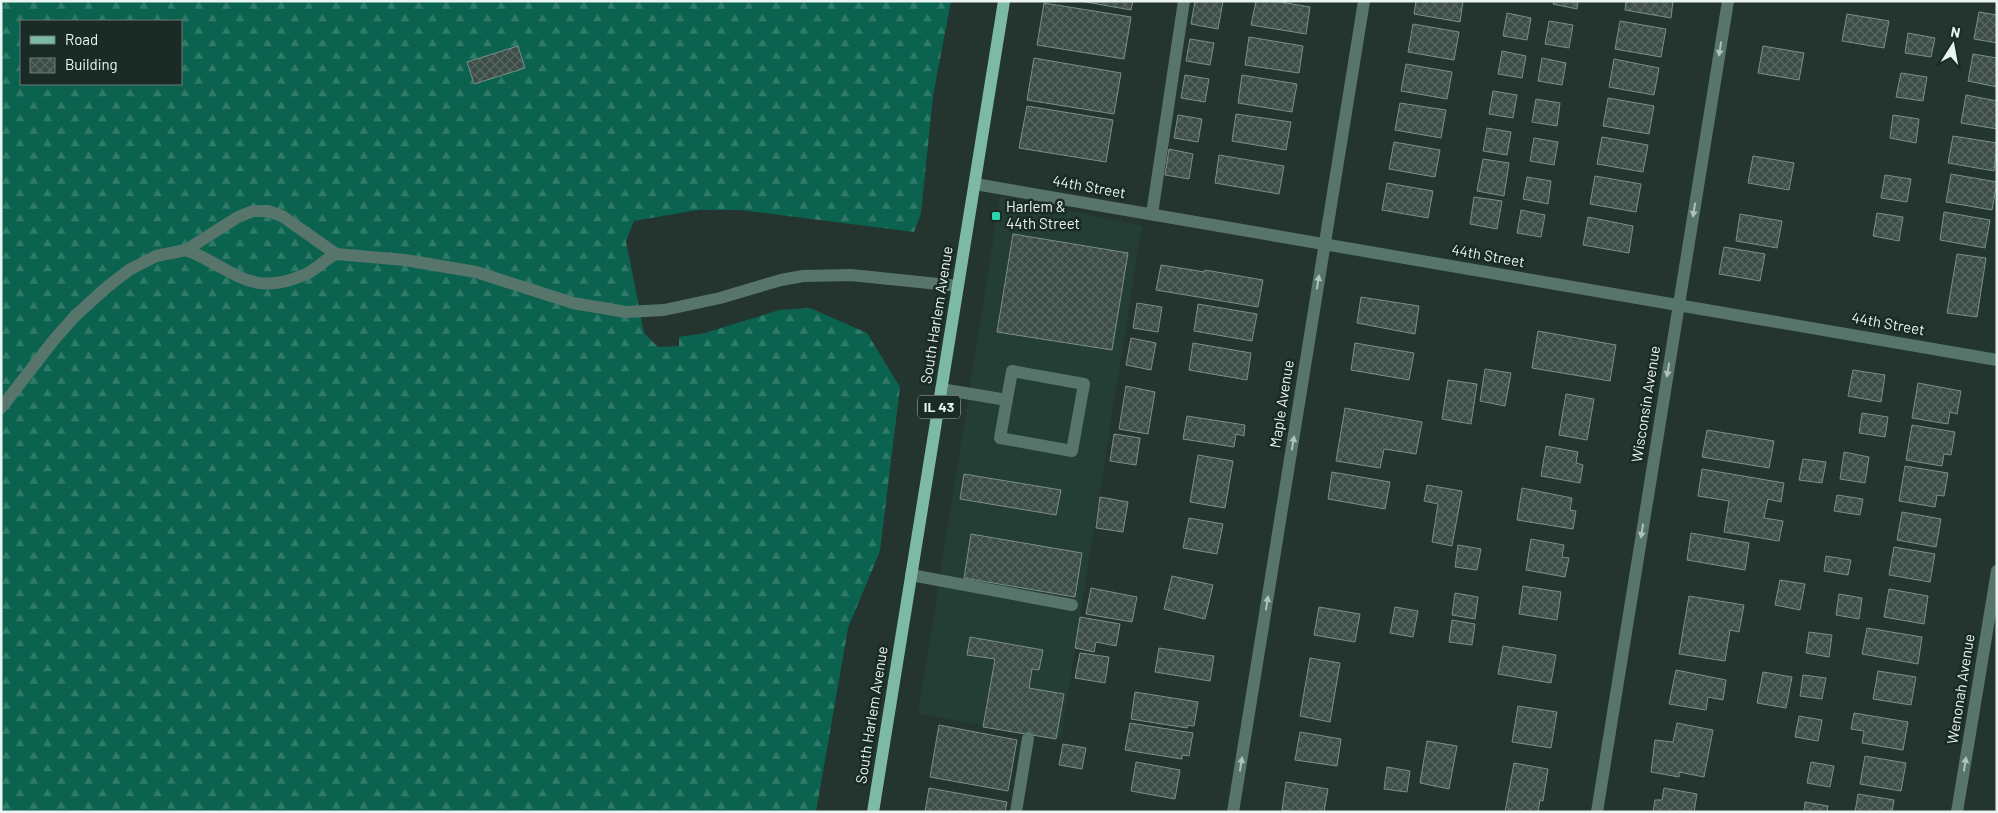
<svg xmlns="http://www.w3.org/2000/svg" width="1998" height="813" viewBox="0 0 1998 813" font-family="Barlow,sans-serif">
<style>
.built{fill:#243d35}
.forest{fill:url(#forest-firs);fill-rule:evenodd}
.building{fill:url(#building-cross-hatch);stroke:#7b8e87}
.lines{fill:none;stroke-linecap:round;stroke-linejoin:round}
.lane{stroke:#58756b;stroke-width:12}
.street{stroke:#58756b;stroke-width:12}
.primary{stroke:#7cbaa5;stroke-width:12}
.oneway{fill:#b0c2bb}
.poi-dot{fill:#2bd5ac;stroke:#1a2a24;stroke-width:2}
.labels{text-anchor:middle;stroke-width:5;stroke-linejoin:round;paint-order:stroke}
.shield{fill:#1a2a24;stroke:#acb8b4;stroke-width:1}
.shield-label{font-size:14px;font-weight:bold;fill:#eaf5f1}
.street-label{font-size:15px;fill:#eaf5f1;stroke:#1a2a24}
.poi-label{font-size:15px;fill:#eaf5f1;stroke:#1a2a24;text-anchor:start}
</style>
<defs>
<pattern id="forest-firs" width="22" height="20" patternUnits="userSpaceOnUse" patternTransform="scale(1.25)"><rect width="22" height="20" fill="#0b634f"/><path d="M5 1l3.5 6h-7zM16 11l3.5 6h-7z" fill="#2f7a69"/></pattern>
<pattern id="building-cross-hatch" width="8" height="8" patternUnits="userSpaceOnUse" patternTransform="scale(1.25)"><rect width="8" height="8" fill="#3c4d47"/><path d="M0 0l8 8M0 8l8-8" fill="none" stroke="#586762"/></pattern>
</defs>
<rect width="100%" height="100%" fill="#24342e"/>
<path class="built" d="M 1000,196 L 1142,226 L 1061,739 L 918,714 Z"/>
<path class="forest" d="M 1,1 L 951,1 L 933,96 L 921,213 L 914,232 L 741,210 L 697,210 L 634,221 L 626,241 L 644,333 L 658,347 L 679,346 L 679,337 L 705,333 L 779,310 L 810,308 L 867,333 L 900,387 L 880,551 L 848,628 L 816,812 L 1,812 ZM 21,21 L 181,21 L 181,84 L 21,84 Z"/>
<path class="building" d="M 1080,1 L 1133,1 L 1131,10 Z
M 1195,1 L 1223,1 L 1218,29 L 1191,24 Z
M 1256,1 L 1275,1 L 1310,7 L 1306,34 L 1251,25 Z
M 1416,1 L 1463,1 L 1460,22 L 1414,14 Z
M 1554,1 L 1578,1 L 1577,9 L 1553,4 Z
M 1626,1 L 1673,1 L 1671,18 L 1625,10 Z
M 1044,3 L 1131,17 L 1124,59 L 1037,45 Z
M 1979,12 L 1997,15 L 1997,43 L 1974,39 Z
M 1507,13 L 1531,18 L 1527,40 L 1503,36 Z
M 1847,14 L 1889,21 L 1884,48 L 1842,41 Z
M 1549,21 L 1573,25 L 1569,48 L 1545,44 Z
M 1620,21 L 1666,29 L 1661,57 L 1615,49 Z
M 1413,24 L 1459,32 L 1454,60 L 1408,52 Z
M 1908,33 L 1935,38 L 1931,57 L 1905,53 Z
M 1249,37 L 1303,46 L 1299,73 L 1245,65 Z
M 1190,39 L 1214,43 L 1210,65 L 1186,61 Z
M 518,46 L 525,68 L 474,84 L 467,62 Z
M 1763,46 L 1804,53 L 1799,80 L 1758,73 Z
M 1502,51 L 1526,56 L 1522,78 L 1498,74 Z
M 1973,54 L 1997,58 L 1997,87 L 1968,81 Z
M 1034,58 L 1121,73 L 1114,114 L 1027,100 Z
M 1542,58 L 1566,63 L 1562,85 L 1538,81 Z
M 1614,59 L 1659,68 L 1654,95 L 1609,87 Z
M 1406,64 L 1452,72 L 1447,99 L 1401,91 Z
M 1901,73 L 1927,77 L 1923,101 L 1896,97 Z
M 1185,75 L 1209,79 L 1205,102 L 1181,98 Z
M 1242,75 L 1297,84 L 1292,112 L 1238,103 Z
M 1493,91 L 1517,95 L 1513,118 L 1489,114 Z
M 1966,95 L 1997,101 L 1997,129 L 1961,123 Z
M 1608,98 L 1654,106 L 1649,134 L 1603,126 Z
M 1536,99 L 1560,103 L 1557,126 L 1532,122 Z
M 1400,103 L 1446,110 L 1441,138 L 1395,130 Z
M 1027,106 L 1113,120 L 1106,162 L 1019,148 Z
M 1236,114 L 1291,122 L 1286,150 L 1232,141 Z
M 1178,115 L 1202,119 L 1198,142 L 1174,138 Z
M 1893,115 L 1919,119 L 1916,143 L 1890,138 Z
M 1487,128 L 1511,132 L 1507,155 L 1483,151 Z
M 1953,136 L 1997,143 L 1994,171 L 1948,163 Z
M 1602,137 L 1648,145 L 1643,172 L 1597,164 Z
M 1534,138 L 1558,142 L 1554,165 L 1530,161 Z
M 1394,142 L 1440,150 L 1435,177 L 1389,169 Z
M 1169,149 L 1193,154 L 1189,179 L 1165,175 Z
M 1219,155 L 1284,166 L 1279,194 L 1215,183 Z
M 1753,156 L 1794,163 L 1789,190 L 1748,183 Z
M 1483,159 L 1509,163 L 1504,196 L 1477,191 Z
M 1951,174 L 1997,182 L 1992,210 L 1946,202 Z
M 1885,175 L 1911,179 L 1907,202 L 1881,198 Z
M 1595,176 L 1641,184 L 1636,212 L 1590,204 Z
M 1527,177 L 1551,181 L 1548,204 L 1523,199 Z
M 1387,183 L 1433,191 L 1428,218 L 1382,210 Z
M 1474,197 L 1502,201 L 1497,229 L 1470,224 Z
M 1521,210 L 1545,215 L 1541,237 L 1517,233 Z
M 1944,212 L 1990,220 L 1985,248 L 1940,240 Z
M 1877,213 L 1903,217 L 1899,241 L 1873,236 Z
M 1740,214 L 1782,221 L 1777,248 L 1736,241 Z
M 1588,217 L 1633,226 L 1629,253 L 1583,245 Z
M 1013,234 L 1128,253 L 1112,350 L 997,332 Z
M 1724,247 L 1765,254 L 1760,281 L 1719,274 Z
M 1957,254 L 1986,258 L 1977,317 L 1947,313 Z
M 1161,265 L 1205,272 L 1205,270 L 1263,280 L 1258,307 L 1156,290 Z
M 1361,297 L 1419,306 L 1415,334 L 1357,323 Z
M 1137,303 L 1162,307 L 1158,332 L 1133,328 Z
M 1198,304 L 1257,314 L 1252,341 L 1194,331 Z
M 1538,331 L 1616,345 L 1610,381 L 1532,368 Z
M 1131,338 L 1156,343 L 1151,370 L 1126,365 Z
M 1193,343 L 1251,353 L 1247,380 L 1189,370 Z
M 1355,343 L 1414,353 L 1409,380 L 1351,370 Z
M 1485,369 L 1511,373 L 1505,406 L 1480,401 Z
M 1853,370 L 1885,375 L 1881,402 L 1848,396 Z
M 1448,380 L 1477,384 L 1471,424 L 1442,419 Z
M 1918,383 L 1961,391 L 1957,414 L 1950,412 L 1948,424 L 1912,418 Z
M 1126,386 L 1155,392 L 1148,434 L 1119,429 Z
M 1566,394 L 1594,399 L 1587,440 L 1559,435 Z
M 1345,408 L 1422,422 L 1416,454 L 1384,449 L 1380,468 L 1336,461 Z
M 1862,413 L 1888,417 L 1885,437 L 1859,433 Z
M 1187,416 L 1245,425 L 1244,436 L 1236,434 L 1234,447 L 1183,439 Z
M 1912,425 L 1955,432 L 1951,455 L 1944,454 L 1942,466 L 1906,460 Z
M 1707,430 L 1774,441 L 1769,468 L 1702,457 Z
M 1114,434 L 1140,438 L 1136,465 L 1110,461 Z
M 1546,446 L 1578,452 L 1576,463 L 1583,465 L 1580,483 L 1541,476 Z
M 1844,452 L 1869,457 L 1865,483 L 1840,479 Z
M 1198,455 L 1233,461 L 1225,508 L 1190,502 Z
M 1803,459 L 1826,462 L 1822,483 L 1799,480 Z
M 1905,466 L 1948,473 L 1944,496 L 1937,495 L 1935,507 L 1899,501 Z
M 1702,469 L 1784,483 L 1781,502 L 1768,499 L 1764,518 L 1783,521 L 1779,541 L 1724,532 L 1729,501 L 1698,496 Z
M 1332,472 L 1390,482 L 1385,509 L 1328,499 Z
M 964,474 L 1061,490 L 1056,515 L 960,499 Z
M 1427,485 L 1462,491 L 1452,546 L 1432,542 L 1438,504 L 1424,501 Z
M 1522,488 L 1572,498 L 1570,510 L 1576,511 L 1573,529 L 1517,520 Z
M 1837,495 L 1863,499 L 1860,515 L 1834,511 Z
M 1100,497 L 1128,502 L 1123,532 L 1096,528 Z
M 1902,512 L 1941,519 L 1936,547 L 1897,540 Z
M 1189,518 L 1223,524 L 1217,554 L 1183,548 Z
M 1691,533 L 1749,543 L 1745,570 L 1687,560 Z
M 971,534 L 1082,553 L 1075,597 L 964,578 Z
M 1531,539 L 1564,545 L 1562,557 L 1569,558 L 1565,577 L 1526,570 Z
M 1458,545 L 1481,549 L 1477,570 L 1455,567 Z
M 1894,547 L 1935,554 L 1930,582 L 1889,575 Z
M 1826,556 L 1851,560 L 1848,575 L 1824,571 Z
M 1172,576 L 1213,585 L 1205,619 L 1164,609 Z
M 1780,580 L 1805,584 L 1800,610 L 1775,605 Z
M 1523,586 L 1561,592 L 1557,620 L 1519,614 Z
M 1091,588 L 1137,597 L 1132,622 L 1086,614 Z
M 1889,589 L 1928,596 L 1924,624 L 1884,617 Z
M 1455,593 L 1478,597 L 1475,619 L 1452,615 Z
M 1839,594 L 1862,598 L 1859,619 L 1836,615 Z
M 1689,596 L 1744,605 L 1739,632 L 1730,630 L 1725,661 L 1679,654 Z
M 1319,607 L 1360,614 L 1355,642 L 1314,635 Z
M 1395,607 L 1418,611 L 1413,637 L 1390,633 Z
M 1080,617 L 1120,624 L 1116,646 L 1096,642 L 1094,652 L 1075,648 Z
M 1452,620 L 1475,624 L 1472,645 L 1449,642 Z
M 1867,628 L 1922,637 L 1918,664 L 1862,654 Z
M 1809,632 L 1832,635 L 1829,657 L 1806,653 Z
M 970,637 L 1043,650 L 1039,670 L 1032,669 L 1029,688 L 1064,694 L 1056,739 L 983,727 L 995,659 L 967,655 Z
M 1503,646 L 1556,655 L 1551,683 L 1498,674 Z
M 1159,648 L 1214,656 L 1210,681 L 1155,672 Z
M 1080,653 L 1109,657 L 1105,683 L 1075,678 Z
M 1310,658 L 1340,663 L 1330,722 L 1300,716 Z
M 1676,670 L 1726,680 L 1723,700 L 1708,697 L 1706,710 L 1669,704 Z
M 1878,671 L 1916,677 L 1911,705 L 1873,699 Z
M 1763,672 L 1792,677 L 1786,708 L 1757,703 Z
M 1803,675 L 1826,678 L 1822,699 L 1800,696 Z
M 1135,692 L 1198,702 L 1194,726 L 1188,725 L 1187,728 L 1131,719 Z
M 1518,706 L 1557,712 L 1551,748 L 1512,742 Z
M 1854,713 L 1908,722 L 1903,750 L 1862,743 L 1864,731 L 1851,729 Z
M 1799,716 L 1822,720 L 1818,741 L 1795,737 Z
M 1130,723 L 1193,733 L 1189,756 L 1182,755 L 1182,759 L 1125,750 Z
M 1677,723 L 1713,730 L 1704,777 L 1679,772 L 1679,777 L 1651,772 L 1655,740 L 1673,742 Z
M 939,725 L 1017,740 L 1008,791 L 930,777 Z
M 1300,732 L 1341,739 L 1337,766 L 1295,760 Z
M 1427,741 L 1457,746 L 1449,789 L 1420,783 Z
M 1063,744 L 1086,748 L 1082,769 L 1059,765 Z
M 1865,756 L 1906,763 L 1901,791 L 1860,784 Z
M 1136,762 L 1180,770 L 1175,799 L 1131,791 Z
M 1811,762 L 1834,766 L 1830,787 L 1807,783 Z
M 1514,763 L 1548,769 L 1543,801 L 1540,800 L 1538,812 L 1505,812 Z
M 1387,767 L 1410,771 L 1407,792 L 1384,789 Z
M 1286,782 L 1328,789 L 1324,812 L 1294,812 L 1282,810 Z
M 929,788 L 1007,802 L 1005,812 L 925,812 Z
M 1664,788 L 1697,794 L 1694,812 L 1653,812 L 1655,800 L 1662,800 Z
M 1858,794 L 1894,800 L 1892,812 L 1855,812 Z
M 1805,802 L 1828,806 L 1827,812 L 1804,812 Z"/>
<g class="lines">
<path class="lane" d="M 1152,214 L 1184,1
M 186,250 C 232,267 249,299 304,275 C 316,270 325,259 336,254
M 1012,371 L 1084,384 L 1072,451 L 1000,438 Z
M 941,389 L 1007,400
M 1,408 L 53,341 L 75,316 L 107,287 L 129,270 L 156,256 L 186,250 L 238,217 L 253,211 L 268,211 L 282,216 L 336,254 L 405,260 L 476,272 L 573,303 L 626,312 L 664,310 L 720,298 L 781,280 L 803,276 L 851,275 L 958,286
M 911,575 L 1072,605
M 1016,812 L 1028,738"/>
<path class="street" d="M 975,184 L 1997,360
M 1233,812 L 1364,1
M 1597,812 L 1728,1
M 1957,812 L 1997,571"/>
<path class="primary" d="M 873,812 L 1004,1"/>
</g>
<defs><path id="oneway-solid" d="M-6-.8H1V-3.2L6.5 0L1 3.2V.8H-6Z" transform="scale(1.25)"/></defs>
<g class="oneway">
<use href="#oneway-solid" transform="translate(1720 49) rotate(99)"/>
<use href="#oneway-solid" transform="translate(1694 210) rotate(99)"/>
<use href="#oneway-solid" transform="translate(1318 282) rotate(-81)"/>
<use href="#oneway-solid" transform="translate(1668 370) rotate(99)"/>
<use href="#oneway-solid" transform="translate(1293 443) rotate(-81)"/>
<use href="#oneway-solid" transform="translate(1642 531) rotate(99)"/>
<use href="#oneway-solid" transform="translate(1267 603) rotate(-81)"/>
<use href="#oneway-solid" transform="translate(1241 764) rotate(-81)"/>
<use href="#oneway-solid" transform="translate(1965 764) rotate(-81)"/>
</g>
<rect class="poi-dot" x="991" y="211" width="10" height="10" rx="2.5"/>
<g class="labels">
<rect class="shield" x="918" y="395.5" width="42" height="23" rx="4"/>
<g class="shield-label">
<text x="939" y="412">IL 43</text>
</g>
<g class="street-label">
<text transform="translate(1089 187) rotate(10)" y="5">44th Street</text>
<text transform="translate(1488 256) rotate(10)" y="5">44th Street</text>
<text transform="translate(937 315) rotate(-81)" y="5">South Harlem Avenue</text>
<text transform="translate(1888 324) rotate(10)" y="5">44th Street</text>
<text transform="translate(1282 404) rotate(-81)" y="5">Maple Avenue</text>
<text transform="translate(1646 404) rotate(-81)" y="5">Wisconsin Avenue</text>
<text transform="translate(1961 689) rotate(-81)" y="5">Wenonah Avenue</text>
<text transform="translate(872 715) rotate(-81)" y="5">South Harlem Avenue</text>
</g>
<g class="poi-label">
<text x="1006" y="212">Harlem &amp;<tspan x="1006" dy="17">44th Street</tspan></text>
</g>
</g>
<rect width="1998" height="813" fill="none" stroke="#eaf5f1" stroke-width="5"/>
<rect x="20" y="20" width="162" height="65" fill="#1a2a24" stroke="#6d7b76"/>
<rect x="30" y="36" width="25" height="8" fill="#7cbaa5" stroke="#6d7b76"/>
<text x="65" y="45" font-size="15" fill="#eaf5f1">Road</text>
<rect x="30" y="58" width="25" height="15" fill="url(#building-cross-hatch)" stroke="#6d7b76"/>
<text x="65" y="70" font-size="15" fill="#eaf5f1">Building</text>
<g transform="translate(1953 45) rotate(11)" stroke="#1a2a24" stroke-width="4" paint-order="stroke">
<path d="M0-4L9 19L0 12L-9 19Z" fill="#eaf5f1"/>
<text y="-8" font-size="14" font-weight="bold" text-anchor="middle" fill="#eaf5f1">N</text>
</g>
</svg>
